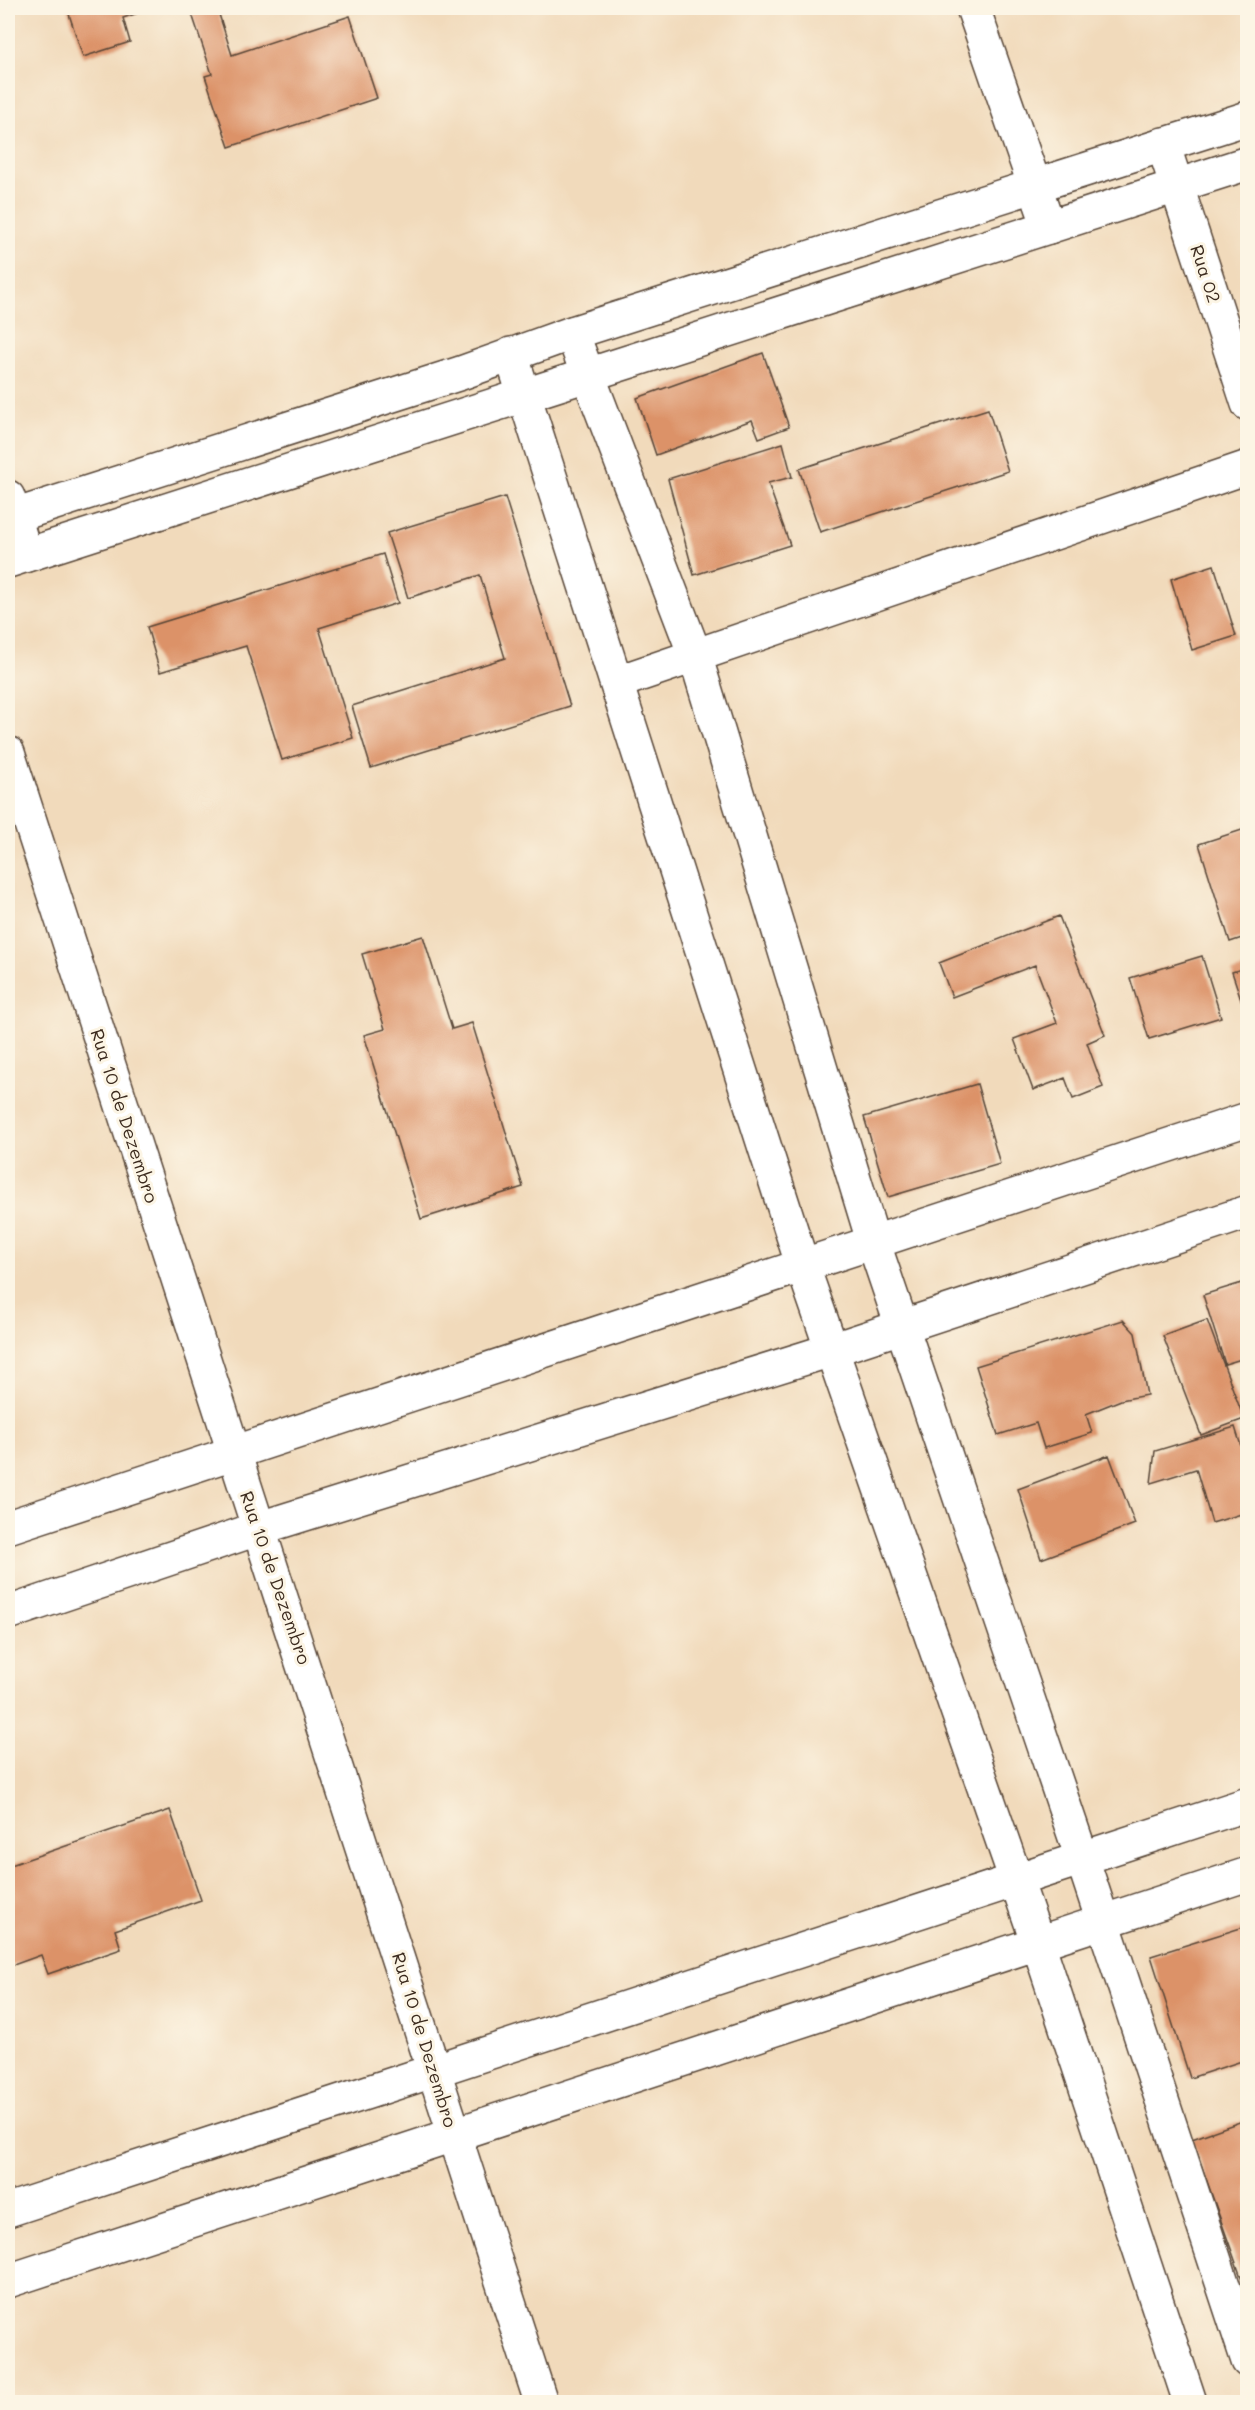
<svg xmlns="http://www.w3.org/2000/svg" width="1255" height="2410" viewBox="0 0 1255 2410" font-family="Mali,sans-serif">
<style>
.building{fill:#dc9267}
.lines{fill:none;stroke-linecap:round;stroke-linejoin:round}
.minor-casing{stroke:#564436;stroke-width:36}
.tertiary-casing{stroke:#564436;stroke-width:36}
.secondary-casing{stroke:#564436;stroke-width:36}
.minor{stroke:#fff;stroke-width:33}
.tertiary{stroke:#fff;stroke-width:33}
.secondary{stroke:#fff;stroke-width:33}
.labels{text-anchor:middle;stroke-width:6;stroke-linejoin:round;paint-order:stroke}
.street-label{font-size:18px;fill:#3b2a1e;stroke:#fcf5e5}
</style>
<rect width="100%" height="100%" fill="#fcf5e5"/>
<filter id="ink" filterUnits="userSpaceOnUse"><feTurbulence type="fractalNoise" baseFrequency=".0167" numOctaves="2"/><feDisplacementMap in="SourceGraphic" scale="12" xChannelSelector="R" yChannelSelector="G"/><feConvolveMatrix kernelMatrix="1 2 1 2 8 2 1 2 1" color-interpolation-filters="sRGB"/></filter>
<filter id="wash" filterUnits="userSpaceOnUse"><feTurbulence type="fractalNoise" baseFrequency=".008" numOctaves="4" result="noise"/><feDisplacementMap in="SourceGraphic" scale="24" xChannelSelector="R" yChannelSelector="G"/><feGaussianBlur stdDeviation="1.35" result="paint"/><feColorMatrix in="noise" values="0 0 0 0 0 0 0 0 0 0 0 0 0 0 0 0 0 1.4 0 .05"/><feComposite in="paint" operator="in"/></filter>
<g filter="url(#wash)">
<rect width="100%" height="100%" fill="#f1dabb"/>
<g id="blocks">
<path class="building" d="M 67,8 L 153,8 L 123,18 L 130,42 L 83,57 Z
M 190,8 L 217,8 L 232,55 L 350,16 L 377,98 L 229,147 L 205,76 L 212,74 Z
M 763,353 L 789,427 L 759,438 L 752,420 L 656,455 L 637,398 Z
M 988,409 L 1008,471 L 820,532 L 799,469 Z
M 783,443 L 792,477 L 768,483 L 790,545 L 694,575 L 668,479 Z
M 505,497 L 570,706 L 371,768 L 352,706 L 505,658 L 480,575 L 408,598 L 387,533 Z
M 383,554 L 398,603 L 319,628 L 353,738 L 282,760 L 246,646 L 160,672 L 147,627 Z
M 1214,565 L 1236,636 L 1192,650 L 1171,579 Z
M 1248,828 L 1248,936 L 1230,942 L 1199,844 Z
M 1059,916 L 1105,1035 L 1087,1043 L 1103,1087 L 1073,1099 L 1065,1078 L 1033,1090 L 1014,1039 L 1057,1023 L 1035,965 L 952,997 L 939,963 Z
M 423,936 L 452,1029 L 472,1023 L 523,1187 L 421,1219 L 364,1035 L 385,1029 L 362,954 Z
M 1202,956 L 1221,1017 L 1149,1039 L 1130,978 Z
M 1248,967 L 1248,1017 L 1247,1017 L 1232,972 Z
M 977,1084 L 1000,1164 L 888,1197 L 864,1117 Z
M 1248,1281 L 1248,1357 L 1225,1364 L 1203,1295 Z
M 1123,1320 L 1135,1333 L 1147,1395 L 1121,1400 L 1086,1414 L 1092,1433 L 1044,1448 L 1036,1423 L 998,1435 L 976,1366 Z
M 1207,1320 L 1244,1419 L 1201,1435 L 1163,1336 Z
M 1235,1427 L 1248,1468 L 1248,1512 L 1212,1523 L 1196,1469 L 1151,1483 L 1155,1451 Z
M 1109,1455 L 1135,1524 L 1041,1559 L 1018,1489 Z
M 170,1810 L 201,1900 L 115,1930 L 121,1949 L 48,1974 L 41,1955 L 8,1967 L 8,1866 Z
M 1247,1926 L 1248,2059 L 1190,2078 L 1151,1956 Z
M 1248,2119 L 1248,2294 L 1247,2294 L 1192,2139 Z"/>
</g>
</g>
<g filter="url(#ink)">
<use href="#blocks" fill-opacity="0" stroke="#564436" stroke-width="1.5"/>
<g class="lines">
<g class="minor-casing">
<path id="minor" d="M 973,8 L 1049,227
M 1163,144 L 1248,404
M 572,333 L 695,655 L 874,1244 L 1082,1858 L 1248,2361
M 511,354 L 803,1267 L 1038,1943 L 1190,2402
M 8,497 L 26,555
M 618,682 L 1248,467
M 8,753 L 541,2402
M 8,2210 L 1248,1804
M 8,2281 L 1248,1874"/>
</g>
<g class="tertiary-casing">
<path id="tertiary" d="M 8,518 L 461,373 L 572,333 L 1248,118
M 8,561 L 1248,163"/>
</g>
<g class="secondary-casing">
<path id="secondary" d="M 8,1527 L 1248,1119
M 8,1613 L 260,1528 L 831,1350 L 1248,1212"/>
</g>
<use href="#minor" class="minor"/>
<use href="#tertiary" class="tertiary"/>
<use href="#secondary" class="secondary"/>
</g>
</g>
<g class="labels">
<g class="street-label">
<text transform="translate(1205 274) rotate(72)" y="6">Rua 02</text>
<text transform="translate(124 1116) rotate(72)" y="6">Rua 10 de Dezembro</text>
<text transform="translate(275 1578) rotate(71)" y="6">Rua 10 de Dezembro</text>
<text transform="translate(424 2040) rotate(73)" y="6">Rua 10 de Dezembro</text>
</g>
</g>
<rect width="1255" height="2410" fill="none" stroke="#fcf5e5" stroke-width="30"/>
</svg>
